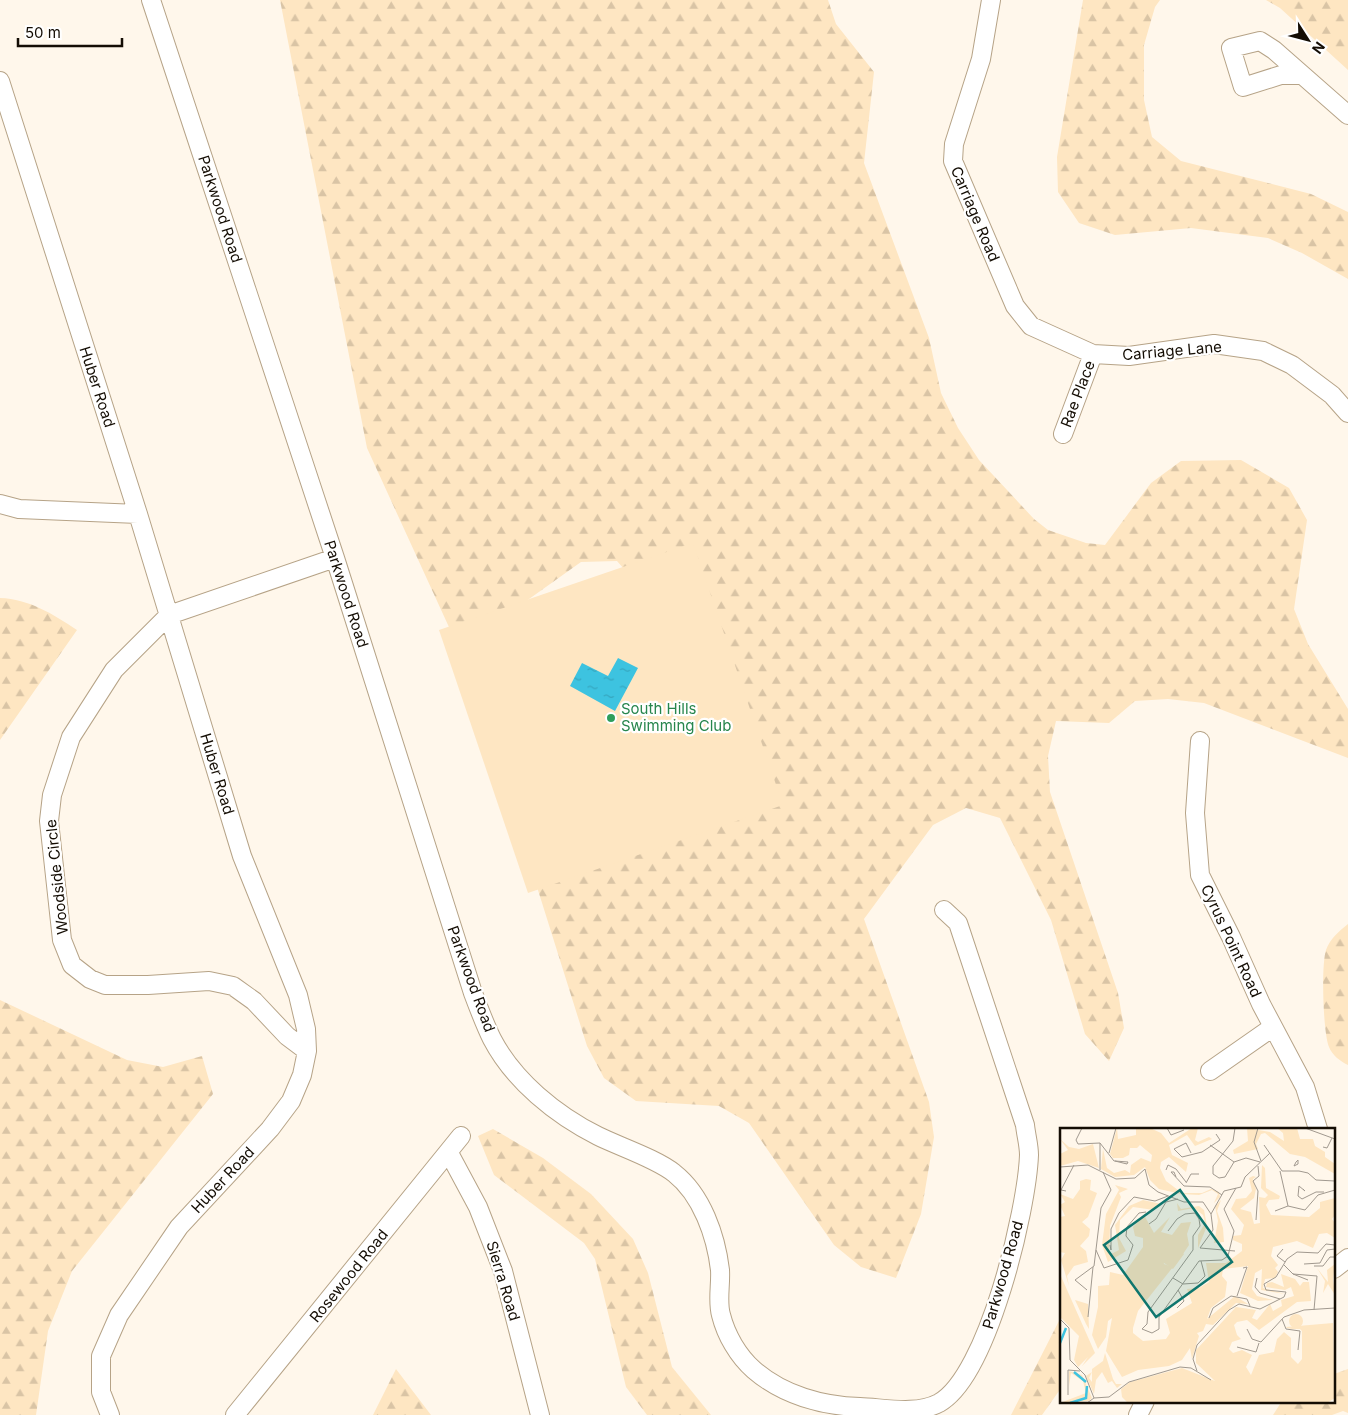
<svg xmlns="http://www.w3.org/2000/svg" width="1348" height="1415" viewBox="0 0 1348 1415" font-family="Inter,sans-serif">
<style>
.forest{fill:url(#forest-firs)}
.pitch{fill:#fee6c2}
.water{fill:url(#water-ripples)}
.lines{fill:none;stroke-linecap:round;stroke-linejoin:round}
.minor-casing{stroke:#b6a387;stroke-width:20}
.minor{stroke:#fff;stroke-width:18}
.leisure-dot{fill:#2e9e5b;stroke:#fff;stroke-width:2}
.labels{text-anchor:middle;stroke-width:4.5;stroke-linejoin:round;paint-order:stroke}
.street-label{font-size:15px;fill:#140d04;stroke:#fff}
.leisure-label{font-size:15px;fill:#27864d;stroke:#fff;text-anchor:start}
.inset-river{fill:none;stroke:#3dc3e0;stroke-width:2.5}
.inset-road{fill:none;stroke:#a1998f;stroke-width:1}
.view{fill:#0f766e;fill-opacity:0.15;stroke:#0f766e;stroke-width:2.5}
.inset-edge{fill:none;stroke:#140d04;stroke-width:2.5}
</style>
<defs>
<pattern id="forest-firs" width="22" height="20" patternUnits="userSpaceOnUse" patternTransform="scale(1.25)"><rect width="22" height="20" fill="#fee6c2"/><path d="M5 1l3.5 6h-7zM16 11l3.5 6h-7z" fill="#d9c4a5"/></pattern>
<pattern id="water-ripples" width="26" height="14" patternUnits="userSpaceOnUse" patternTransform="scale(1.25)"><rect width="26" height="14" fill="#3dc3e0"/><path d="M2 4q2-2 4 0t4 0M15 11q2-2 4 0t4 0" fill="none" stroke="#35a6bf"/></pattern>
</defs>
<rect width="100%" height="100%" fill="#fff7eb"/>
<path class="forest" d="M 280,0 L 828,0 L 836,24 L 874,72 L 864,163 L 929,338 L 941,393 L 958,428 L 979,460 L 1034,519 L 1048,530 L 1086,543 L 1105,545 L 1151,483 L 1181,461 L 1241,460 L 1289,488 L 1307,520 L 1294,609 L 1308,644 L 1348,709 L 1348,758 L 1204,703 L 1168,699 L 1135,701 L 1109,723 L 1056,721 L 1048,756 L 1050,792 L 1118,993 L 1124,1028 L 1109,1061 L 1085,1034 L 1051,920 L 1000,818 L 966,808 L 933,825 L 864,919 L 929,1102 L 934,1137 L 921,1214 L 896,1278 L 861,1267 L 834,1245 L 749,1123 L 719,1106 L 636,1101 L 604,1078 L 587,1046 L 537,887 L 664,615 L 617,561 L 581,562 L 459,649 L 367,448 Z
M 1083,0 L 1160,0 L 1155,7 L 1144,45 L 1144,100 L 1152,137 L 1181,161 L 1311,194 L 1348,212 L 1348,279 L 1302,253 L 1268,238 L 1191,228 L 1115,235 L 1079,223 L 1058,192 L 1057,157 Z
M 1266,0 L 1348,0 L 1348,70 L 1280,8 Z
M 0,598 C 29,599 53,614 77,630 L 0,740 Z
M 1348,924 L 1348,1065 C 1341,1062 1332,1055 1329,1047 C 1323,1033 1321,965 1326,950 C 1330,939 1339,931 1348,924 Z
M 0,1000 L 127,1060 L 163,1067 L 202,1056 L 213,1094 L 72,1271 L 48,1331 L 36,1415 L 0,1415 Z
M 493,1129 L 543,1158 L 591,1194 L 633,1239 L 648,1273 L 672,1367 L 711,1415 L 647,1415 L 626,1387 L 595,1259 L 584,1243 L 494,1175 L 478,1136 Z
M 1062,1315 L 1062,1382 L 1059,1391 L 1042,1415 L 1011,1415 Z
M 396,1369 L 431,1415 L 373,1415 Z
M 1348,1369 L 1348,1413 L 1343,1411 L 1332,1415 L 1273,1415 L 1282,1401 L 1334,1401 L 1334,1374 Z"/>
<path class="pitch" d="M 693,543 L 783,805 L 528,893 L 439,630 Z"/>
<path class="water" d="M 618,658 L 638,668 L 615,711 L 570,686 L 582,663 L 608,676 Z"/>
<g class="lines">
<g class="minor-casing">
<path id="minor" d="M 151,0 L 335,558 L 473,993 C 479,1009 485,1025 492,1039 C 514,1081 556,1115 598,1136 C 618,1146 657,1159 674,1173 C 702,1195 716,1236 720,1270 C 721,1285 717,1301 721,1315 C 726,1335 738,1356 754,1370 C 783,1395 822,1406 860,1407 C 885,1408 916,1415 939,1403 C 988,1376 1027,1209 1029,1155 C 1029,1145 1026,1135 1025,1125 L 958,923 L 944,910
M 991,0 L 981,59 L 954,144 L 953,161 L 1015,306 L 1031,326 L 1093,354 L 1129,356 L 1214,344 L 1263,351 L 1292,365 L 1332,395 L 1348,413
M 1301,75 L 1281,75 L 1243,87 L 1231,48 L 1260,41 L 1274,50 L 1348,115
M 0,81 L 138,514 L 242,856 L 298,995 L 306,1029 L 307,1051 L 302,1075 L 291,1101 L 270,1129 L 179,1227 L 119,1315 L 101,1356 L 101,1392 L 110,1415
M 1063,434 L 1093,354
M 0,504 L 19,509 L 138,514
M 1200,741 L 1195,813 L 1200,875 L 1231,937 L 1261,1004 L 1305,1087 L 1318,1129
M 307,1051 L 287,1036 L 254,1001 L 233,986 L 209,981 L 148,985 L 105,985 L 90,979 L 72,965 L 62,940 L 49,821 L 52,795 L 71,737 L 114,670 L 169,615 L 335,558
M 1210,1071 L 1273,1027
M 449,1153 L 478,1207 L 503,1271 L 540,1415
M 1334,1269 L 1348,1258
M 235,1415 L 461,1136
M 1138,1415 L 1145,1401"/>
</g>
<use href="#minor" class="minor"/>
</g>
<circle class="leisure-dot" cx="611" cy="718" r="5"/>
<g class="labels">
<g class="street-label">
<text transform="translate(220 209) rotate(72)" y="5">Parkwood Road</text>
<text transform="translate(975 214) rotate(67)" y="5">Carriage Road</text>
<text transform="translate(1172 351) rotate(-5)" y="5">Carriage Lane</text>
<text transform="translate(97 387) rotate(72)" y="5">Huber Road</text>
<text transform="translate(1078 394) rotate(-69)" y="5">Rae Place</text>
<text transform="translate(346 594) rotate(72)" y="5">Parkwood Road</text>
<text transform="translate(217 774) rotate(73)" y="5">Huber Road</text>
<text transform="translate(57 877) rotate(-96)" y="5">Woodside Circle</text>
<text transform="translate(1231 941) rotate(65)" y="5">Cyrus Point Road</text>
<text transform="translate(471 979) rotate(70)" y="5">Parkwood Road</text>
<text transform="translate(223 1180) rotate(-47)" y="5">Huber Road</text>
<text transform="translate(1003 1275) rotate(-74)" y="5">Parkwood Road</text>
<text transform="translate(349 1276) rotate(-51)" y="5">Rosewood Road</text>
<text transform="translate(503 1281) rotate(73)" y="5">Sierra Road</text>
</g>
<g class="leisure-label">
<text x="621" y="714">South Hills<tspan x="621" dy="17">Swimming Club</tspan></text>
</g>
</g>
<g transform="translate(1060 1128)">
<rect width="275" height="275" fill="#fff7eb"/>
<path d="M 57,0 L 58,11 L 76,7 L 76,0 L 90,0 L 101,5 L 109,15 L 132,0 L 138,0 L 135,12 L 138,14 L 149,9 L 152,11 L 135,18 L 127,7 L 109,17 L 112,27 L 128,35 L 126,44 L 109,29 L 101,34 L 100,40 L 106,53 L 122,65 L 142,65 L 151,61 L 159,64 L 160,69 L 154,75 L 158,66 L 152,62 L 139,67 L 121,66 L 99,61 L 90,52 L 85,39 L 74,47 L 55,49 L 41,41 L 43,21 L 47,40 L 54,45 L 65,42 L 70,45 L 71,37 L 81,30 L 91,34 L 92,27 L 80,17 L 77,20 L 70,20 L 69,27 L 63,30 L 53,30 L 50,26 ZM 187,0 L 210,4 L 224,13 L 223,5 L 217,0 L 237,0 L 240,11 L 253,11 L 255,18 L 265,24 L 265,29 L 275,36 L 275,46 L 245,29 L 230,26 L 205,5 L 201,6 L 196,16 L 198,21 L 174,26 L 173,22 L 188,13 ZM 0,11 L 9,19 L 19,21 L 33,16 L 39,40 L 18,33 L 0,38 L 0,26 L 8,22 ZM 202,37 L 205,40 L 206,60 L 220,68 L 219,71 L 209,72 L 206,77 L 211,87 L 249,89 L 260,80 L 260,74 L 275,70 L 275,87 L 272,91 L 275,95 L 275,110 L 267,105 L 259,106 L 253,120 L 237,113 L 213,119 L 211,128 L 218,137 L 215,140 L 218,144 L 215,150 L 205,151 L 203,160 L 225,166 L 201,162 L 202,141 L 195,145 L 192,161 L 197,168 L 213,172 L 198,173 L 180,165 L 188,138 L 163,141 L 162,148 L 167,154 L 165,169 L 151,180 L 147,191 L 175,168 L 188,176 L 176,175 L 153,197 L 146,196 L 143,203 L 137,205 L 139,208 L 132,231 L 130,220 L 122,232 L 109,238 L 78,242 L 62,249 L 46,223 L 52,190 L 48,193 L 46,209 L 38,221 L 32,207 L 38,179 L 38,158 L 49,157 L 50,144 L 63,147 L 83,119 L 83,110 L 75,108 L 73,99 L 84,87 L 94,105 L 110,89 L 101,104 L 112,107 L 121,95 L 131,94 L 127,106 L 129,117 L 123,126 L 103,130 L 104,136 L 113,139 L 78,183 L 73,200 L 73,205 L 83,213 L 106,211 L 110,205 L 106,191 L 132,175 L 127,161 L 139,160 L 149,154 L 146,135 L 166,135 L 182,123 L 182,116 L 173,112 L 173,108 L 181,107 L 184,97 L 171,81 L 176,71 L 186,70 L 192,63 L 189,50 L 193,48 L 196,49 L 193,51 L 196,61 L 194,70 L 180,81 L 191,84 L 194,96 L 200,95 L 199,69 L 205,70 L 208,67 L 201,60 ZM 26,51 L 31,52 L 30,62 L 37,65 L 28,89 L 22,94 L 30,101 L 29,108 L 20,118 L 26,123 L 28,134 L 14,138 L 7,148 L 9,158 L 1,132 L 5,125 L 0,124 L 0,89 L 5,88 L 0,77 L 5,74 L 0,66 L 13,71 L 20,61 L 20,53 ZM 55,57 L 68,61 L 59,65 L 61,69 L 50,98 L 49,127 L 59,122 L 55,97 L 69,78 L 83,72 L 101,76 L 94,82 L 73,79 L 60,92 L 59,110 L 66,123 L 48,134 L 42,117 L 46,86 L 59,62 ZM 161,72 L 157,83 L 163,100 L 164,114 L 154,115 L 158,93 L 155,78 ZM 117,75 L 121,81 L 139,78 L 144,82 L 147,98 L 138,120 L 138,107 L 145,95 L 143,87 L 134,80 L 118,83 ZM 275,136 L 273,151 L 275,167 L 268,156 L 263,165 L 265,153 L 257,140 L 268,154 L 267,142 ZM 0,146 L 35,225 L 22,238 L 28,229 L 18,239 L 14,232 L 19,208 L 0,189 ZM 221,146 L 235,151 L 240,158 L 243,154 L 249,154 L 251,173 L 237,174 L 199,202 L 187,192 L 177,194 L 174,197 L 177,207 L 181,211 L 172,214 L 169,221 L 173,225 L 182,222 L 192,227 L 186,239 L 191,247 L 199,227 L 214,224 L 217,211 L 224,204 L 231,210 L 231,229 L 238,236 L 242,231 L 242,203 L 240,201 L 232,201 L 227,200 L 226,199 L 273,195 L 275,270 L 267,275 L 68,275 L 62,269 L 61,261 L 70,254 L 122,240 L 155,253 L 136,235 L 136,222 L 176,179 L 196,182 L 192,190 L 197,192 L 210,176 L 213,183 L 222,178 L 221,172 L 234,168 L 231,159 L 225,162 L 206,159 L 207,155 L 212,154 L 224,159 ZM 15,172 L 28,176 L 29,201 L 26,196 ZM 45,225 L 53,251 L 56,256 L 62,256 L 57,260 L 52,253 L 48,255 L 42,244 L 36,252 L 34,266 L 26,248 L 32,244 L 29,250 L 32,254 L 32,241 L 43,233 ZM 9,243 L 22,247 L 32,270 L 29,273 L 0,275 L 26,265 L 23,253 L 11,245 L 9,258 Z" fill="#fee6c2"/>
<path d="M 109,116 L 124,126 L 113,141 L 98,131 ZM229 193a7 7 0 1 1 14 0a7 7 0 1 1-14 0Z" fill="#fee6c2"/>
<path class="inset-river" d="M 0,215 L 6,200M 14,244 L 26,254M 10,275 L 26,270 L 27,258"/>
<path class="inset-road" d="M 22,0 L 16,12 L 18,16 L 40,15 L 54,33 L 55,33 L 67,36 L 68,34 L 55,33M 107,0 L 111,7 L 124,2M 198,0 L 194,14 L 201,33M 245,0 L 275,11M 150,17 L 174,34 L 186,30 L 200,34M 204,17 L 222,43 L 239,43 L 248,45 L 256,52 L 275,53M 263,19 L 267,20 L 272,10M 49,25 L 56,0M 131,25 L 126,15 L 114,21 L 122,29 L 142,24 L 160,12 L 156,6M 238,32 L 238,36 L 234,38 L 236,34 ZM 174,34 L 165,49 L 159,50 L 153,46 L 153,38 L 173,13 L 175,0M 0,39 L 28,37 L 56,51 L 75,50 L 85,41 L 89,57 L 98,64 L 124,74 L 143,74 L 151,86 L 153,102 L 140,120M 40,42 L 40,15M 106,42 L 108,37 L 116,41 L 126,54M 220,43 L 228,78M 116,49 L 114,44 L 111,44 L 124,58M 126,55 L 131,46 L 139,46M 124,58 L 150,59 L 162,67M 243,61 L 245,63 L 239,58 L 238,68 L 242,71 L 256,64 L 264,64M 6,63 L 1,62 L 14,37M 215,83 L 228,78 L 245,82 L 258,67 L 275,62M 151,86 L 164,63 L 181,59 L 185,49 L 210,25M 196,92 L 198,63 L 193,53 L 199,48 L 198,38M 89,96 L 96,91 L 106,74 L 118,71M 50,117 L 51,122 L 51,101 L 59,85 L 74,69 L 95,73 L 108,68M 73,117 L 66,108 L 67,99 L 79,85 L 86,84M 140,120 L 175,123M 223,121 L 217,128 L 225,134M 36,122 L 44,140 L 68,132 L 73,117M 244,136 L 260,135 L 267,122 L 275,121M 224,137 L 233,146 L 257,148 L 254,182M 254,138 L 263,138 L 270,129 L 274,129M 233,146 L 248,152M 113,150 L 123,156 L 138,155 L 145,148 L 141,133M 197,150 L 195,159 L 200,165 L 220,171M 27,162 L 15,152 L 34,138 L 41,80 L 51,62 L 43,44M 177,168 L 187,139 L 183,140M 117,180 L 124,173 L 118,162M 28,189 L 33,139M 149,190 L 153,180 L 171,168 L 187,171 L 190,178M 0,191 L 9,200 L 10,232 L 25,247 L 34,270 L 27,275M 222,191 L 226,201 L 240,203 L 238,222M 99,201 L 92,205 L 82,201 L 87,196 L 88,184 L 133,122 L 133,108 L 140,98 L 139,91 L 135,85 L 125,86 L 117,91 L 108,103M 99,201 L 99,189 L 139,133 L 162,132 L 168,128 L 174,103 L 164,81 L 176,60M 187,201 L 192,211 L 201,214 L 224,189 L 244,182 L 275,180M 177,219 L 196,224 L 199,215M 137,243 L 133,231 L 137,217 L 169,182 L 179,176 L 200,181 L 224,169 L 226,164 L 206,162 L 204,156 L 216,149 L 227,131 L 237,124 L 258,125 L 266,116 L 275,117M 8,267 L 8,242 L 20,243M 34,270 L 49,269 L 69,254 L 120,239 L 131,240 L 151,252"/>
<path class="view" d="M 120,62 L 172,134 L 96,189 L 44,117 Z"/>
<rect width="275" height="275" class="inset-edge"/>
</g>
<g transform="translate(1308 40) rotate(126)" stroke="#ffffff" stroke-width="4" paint-order="stroke">
<path d="M0-4L9 19L0 12L-9 19Z" fill="#140d04"/>
<text y="-8" font-size="14" font-weight="bold" text-anchor="middle" fill="#140d04">N</text>
</g>
<path d="M18 38v8h104v-8" fill="none" stroke="#140d04" stroke-width="2.5"/>
<text x="25" y="38" font-size="15" fill="#140d04" stroke="#ffffff" stroke-width="4" paint-order="stroke">50 m</text>
</svg>
